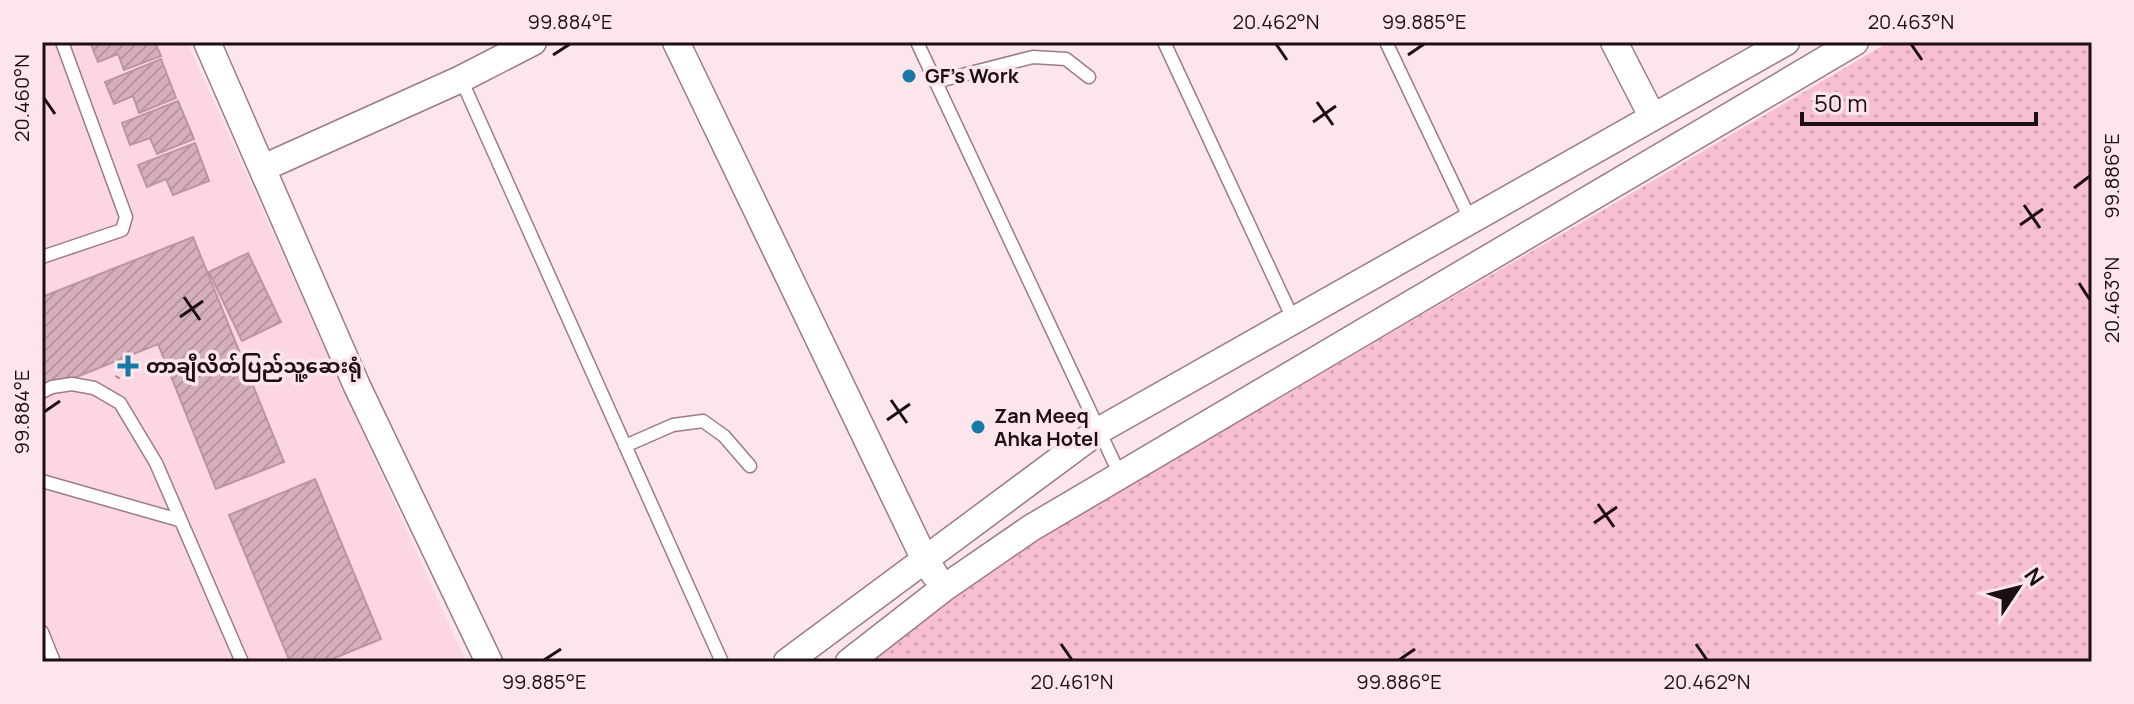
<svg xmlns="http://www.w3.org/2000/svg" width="2134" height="704" viewBox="0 0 2134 704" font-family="Manrope,'Noto Sans Myanmar',sans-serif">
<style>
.built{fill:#fcd7e2}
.grass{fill:url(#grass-dots)}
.building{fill:url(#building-hatch);stroke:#b996a0;stroke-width:2}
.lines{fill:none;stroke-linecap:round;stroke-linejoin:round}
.lane-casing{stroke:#9d7b86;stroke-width:15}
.street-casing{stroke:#9d7b86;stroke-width:29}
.path{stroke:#a38f95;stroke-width:5;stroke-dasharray:2 6;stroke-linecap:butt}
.lane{stroke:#fff;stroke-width:12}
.street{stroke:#fff;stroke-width:26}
.ticks{fill:none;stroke:#1c0f13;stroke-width:3}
.poi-dot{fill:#1879a6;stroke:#fce5eb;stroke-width:3}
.labels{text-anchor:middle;stroke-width:7;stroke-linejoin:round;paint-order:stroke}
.poi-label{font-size:20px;font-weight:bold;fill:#1c0f13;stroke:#fce5eb;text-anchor:start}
.neatline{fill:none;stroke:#1c0f13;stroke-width:3}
.ticks-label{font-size:20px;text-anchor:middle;fill:#1c0f13}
</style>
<defs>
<pattern id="grass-dots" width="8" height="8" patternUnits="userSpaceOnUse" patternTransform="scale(2)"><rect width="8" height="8" fill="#f8bfd0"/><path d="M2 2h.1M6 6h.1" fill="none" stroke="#d4a3b2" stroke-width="1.8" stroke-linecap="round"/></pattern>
<pattern id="building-hatch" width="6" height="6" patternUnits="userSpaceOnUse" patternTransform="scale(2)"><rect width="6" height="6" fill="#d5b0bb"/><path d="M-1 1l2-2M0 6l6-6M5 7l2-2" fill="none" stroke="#b696a0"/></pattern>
</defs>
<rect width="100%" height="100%" fill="#fce5eb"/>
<path class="built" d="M 42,42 L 187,42 L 466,662 L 42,662 Z"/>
<path class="grass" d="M 1889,42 L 2092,42 L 2092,662 L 864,662 L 1043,533 L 1588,219 Z"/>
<path class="building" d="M 90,42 L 155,42 L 161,56 L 124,70 L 118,54 L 98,62 Z
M 161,59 L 176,98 L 139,113 L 133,96 L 114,104 L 105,82 Z
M 178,101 L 194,139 L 157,154 L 150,138 L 130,145 L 122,123 Z
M 195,143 L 209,181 L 173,195 L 166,179 L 147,187 L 138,165 Z
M 193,237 L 284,462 L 216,489 L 158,344 L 42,391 L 42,297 Z
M 248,253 L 281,322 L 242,341 L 209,272 Z
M 315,479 L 381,639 L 325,662 L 290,662 L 229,515 Z"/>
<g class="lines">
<g class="lane-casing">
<path id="lane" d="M 917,42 L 1120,475
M 1164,42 L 1294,321
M 1386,42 L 1471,221
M 461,79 L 722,662
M 935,82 L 1033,57 L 1066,59 L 1089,77
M 42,257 L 122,230 L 126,217 L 62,42
M 42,392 L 52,387 L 72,384 L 94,388 L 120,403 L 156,463 L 242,662
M 625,446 L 673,425 L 703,421 L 724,436 L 750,466
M 42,481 L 179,520
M 42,632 L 54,662"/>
</g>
<g class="street-casing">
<path id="street" d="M 207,42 L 357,386 L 489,662
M 676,42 L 925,560 L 935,575
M 1614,42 L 1652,116
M 263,168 L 461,79 L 533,42
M 787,662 L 1098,431 L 1786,42
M 849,662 L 944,588 L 1031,528 L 1855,42"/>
</g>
<path class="path" d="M 117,378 L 125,367"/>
<use href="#lane" class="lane"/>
<use href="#street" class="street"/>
</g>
<path class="ticks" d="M 1276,44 L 1287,60M 1911,44 L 1922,60M 553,55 L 570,44M 1408,55 L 1424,44M 44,98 L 55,114M 1317,102 L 1333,125M 1313,122 L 1336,106M 2074,188 L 2090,176M 2024,205 L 2040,228M 2020,225 L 2043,209M 2079,283 L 2090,300M 184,297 L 200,320M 180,317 L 203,301M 891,400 L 907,423M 44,412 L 60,401M 887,420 L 910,404M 1598,504 L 1614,527M 1594,523 L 1617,507M 1061,644 L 1072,660M 1696,644 L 1707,660M 544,660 L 561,649M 1399,660 L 1415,649"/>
<g class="poi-dot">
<circle cx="909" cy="76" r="8"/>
<path d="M124 354h8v8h8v8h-8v8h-8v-8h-8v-8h8z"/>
<circle cx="978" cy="427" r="8"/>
</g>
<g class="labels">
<g class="poi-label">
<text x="925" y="83">GF's Work</text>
<text x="146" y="373">တာချီလိတ်ပြည်သူ့ဆေးရုံ</text>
<text x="994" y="423">Zan Meeq<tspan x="994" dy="23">Ahka Hotel</tspan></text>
</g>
</g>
<rect width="2134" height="704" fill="none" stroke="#fce5eb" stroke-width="88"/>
<g transform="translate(2018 588) rotate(55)" stroke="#fce5eb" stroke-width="6" paint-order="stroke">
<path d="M0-6L14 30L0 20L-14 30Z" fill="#1c0f13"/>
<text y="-12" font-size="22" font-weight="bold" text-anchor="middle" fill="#1c0f13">N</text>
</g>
<path d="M1802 112v12h234v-12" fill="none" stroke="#1c0f13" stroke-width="4"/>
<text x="1814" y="112" font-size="24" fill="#1c0f13" stroke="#fce5eb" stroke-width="6" paint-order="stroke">50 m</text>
<rect x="44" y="44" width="2046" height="616" class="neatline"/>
<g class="ticks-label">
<text x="570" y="29">99.884°E</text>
<text x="1276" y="29">20.462°N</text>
<text x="1424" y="29">99.885°E</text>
<text x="1911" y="29">20.463°N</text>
<text transform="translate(22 98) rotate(-90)" y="7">20.460°N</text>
<text transform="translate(2112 176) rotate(-90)" y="7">99.886°E</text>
<text transform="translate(2112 300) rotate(-90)" y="7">20.463°N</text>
<text transform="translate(22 412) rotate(-90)" y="7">99.884°E</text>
<text x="544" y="689">99.885°E</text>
<text x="1072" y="689">20.461°N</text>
<text x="1399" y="689">99.886°E</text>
<text x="1707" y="689">20.462°N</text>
</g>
</svg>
